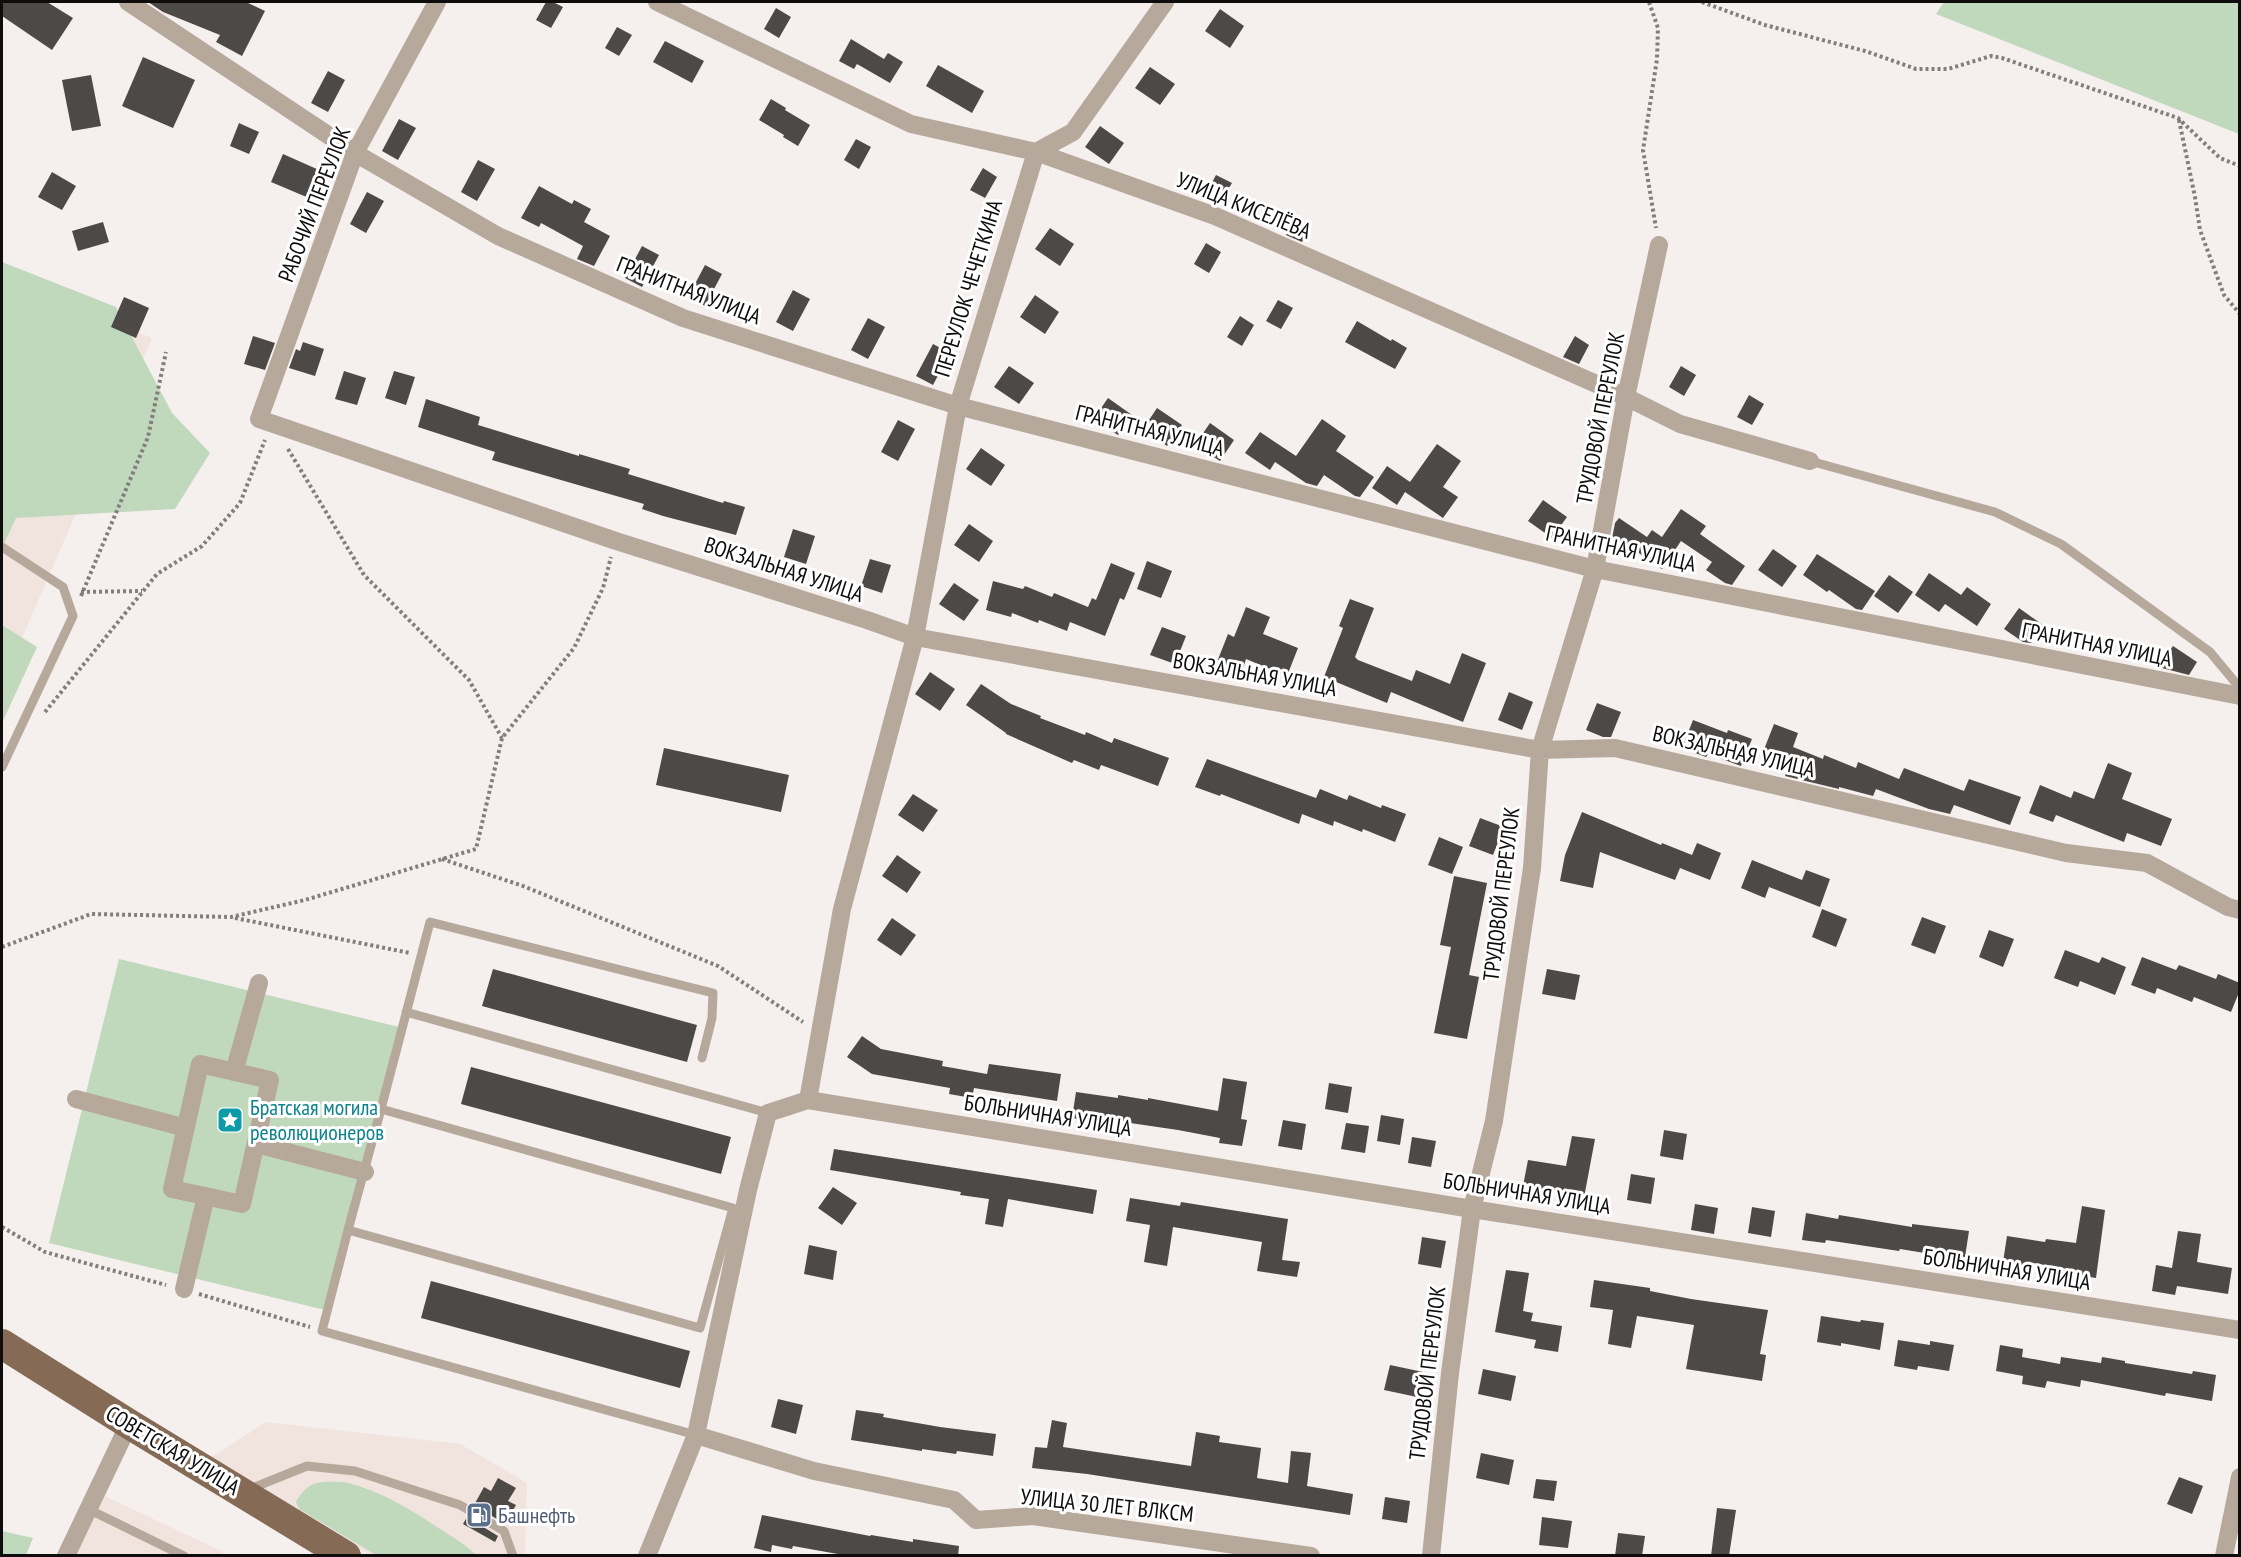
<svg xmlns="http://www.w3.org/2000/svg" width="2241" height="1557" viewBox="0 0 2241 1557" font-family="'PT Sans Narrow',sans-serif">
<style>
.built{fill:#f1e3de}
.green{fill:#c0d8bc}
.building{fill:#4d4947}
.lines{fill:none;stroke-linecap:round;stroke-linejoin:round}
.path{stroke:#827e7d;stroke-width:4;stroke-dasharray:3 3;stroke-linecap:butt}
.lane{stroke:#b7a89c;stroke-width:9}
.street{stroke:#b7a89c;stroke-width:18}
.primary{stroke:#856b56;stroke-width:30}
.labels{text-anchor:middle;stroke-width:6;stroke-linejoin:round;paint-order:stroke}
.street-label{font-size:22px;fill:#0e0c0c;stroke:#fff}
.culture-label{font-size:22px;fill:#0d838f;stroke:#fff;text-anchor:start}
.service-label{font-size:22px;fill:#4e5e75;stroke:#fff;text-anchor:start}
</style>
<rect width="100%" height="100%" fill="#f5f0ee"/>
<path class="built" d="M 2,274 L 152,338 L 2,684 Z
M 266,1422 L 460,1444 L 527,1483 L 525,1555 L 370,1555 L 207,1460 Z
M 105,1496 L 223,1552 L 222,1556 L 76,1556 Z"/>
<path class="green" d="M 1944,2 L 2239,2 L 2239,134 L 1936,14 Z
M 2,262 L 116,307 L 172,413 L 210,453 L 175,509 L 16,518 L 2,548 Z
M 2,625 L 37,647 L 2,723 Z
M 119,959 L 399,1027 L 329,1311 L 49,1243 Z
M 344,1482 C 378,1490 405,1506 434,1525 C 449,1535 464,1543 476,1555 L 376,1555 L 299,1509 L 296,1502 C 309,1479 321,1482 344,1482 Z
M 2,1531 L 33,1538 L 26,1555 L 2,1555 Z"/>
<path class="building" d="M 2,2 L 47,2 L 73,18 L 52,50 L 2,16 Z
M 148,2 L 246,2 L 265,11 L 242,56 L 216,42 L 220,35 L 163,12 Z
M 546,2 L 553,2 L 563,7 L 551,28 L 536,20 Z
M 776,8 L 791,17 L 779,38 L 764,29 Z
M 1220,9 L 1244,26 L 1230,48 L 1205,31 Z
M 617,27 L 632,35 L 619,56 L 605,48 Z
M 851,39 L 884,59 L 888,53 L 903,62 L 890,83 L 857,64 L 854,69 L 839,61 Z
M 665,41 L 704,61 L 692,83 L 653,62 Z
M 143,57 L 195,80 L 173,128 L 122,106 Z
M 938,65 L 984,91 L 972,113 L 926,86 Z
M 1150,67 L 1175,84 L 1160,105 L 1135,88 Z
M 328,71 L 345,80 L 328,112 L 311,103 Z
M 91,75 L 101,126 L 72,131 L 62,80 Z
M 771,99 L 786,108 L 785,110 L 810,125 L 798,146 L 783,137 L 784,135 L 759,120 Z
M 399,119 L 416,128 L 398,160 L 382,151 Z
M 239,123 L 259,132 L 249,154 L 230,146 Z
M 1100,126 L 1124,143 L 1109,164 L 1085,147 Z
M 856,139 L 871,147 L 859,169 L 844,160 Z
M 283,154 L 328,174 L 316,201 L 271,182 Z
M 478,160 L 495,169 L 477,201 L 461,192 Z
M 983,168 L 997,177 L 985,198 L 970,190 Z
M 52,172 L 76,186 L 62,210 L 38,197 Z
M 1216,175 L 1232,183 L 1219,204 L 1205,196 Z
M 539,186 L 572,204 L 574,200 L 591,209 L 584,222 L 610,236 L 594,266 L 577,259 L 583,246 L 541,223 L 539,227 L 521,218 Z
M 367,192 L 384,201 L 366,233 L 350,224 Z
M 1296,217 L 1311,226 L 1302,242 L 1286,235 Z
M 103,222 L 109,242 L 78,251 L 72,231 Z
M 1050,228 L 1074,244 L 1060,266 L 1035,249 Z
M 1206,243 L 1221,252 L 1209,273 L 1194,264 Z
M 642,246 L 659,255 L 642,287 L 625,278 Z
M 705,265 L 722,274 L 705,306 L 688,297 Z
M 793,290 L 810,299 L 793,331 L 776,322 Z
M 1035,295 L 1059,312 L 1045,334 L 1020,317 Z
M 124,297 L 149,308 L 136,338 L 111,327 Z
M 1278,300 L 1293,308 L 1281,329 L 1266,321 Z
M 1240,316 L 1254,325 L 1242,346 L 1227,337 Z
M 868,318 L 885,327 L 868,359 L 851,350 Z
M 1357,321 L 1391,341 L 1392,339 L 1407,348 L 1395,369 L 1345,342 Z
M 253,336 L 275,343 L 265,370 L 244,364 Z
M 1575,336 L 1589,345 L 1579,364 L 1563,357 Z
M 303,342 L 324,349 L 315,376 L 289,368 L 296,349 L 300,351 Z
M 933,344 L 950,353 L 933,385 L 916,376 Z
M 1009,366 L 1034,383 L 1019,404 L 994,387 Z
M 1681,366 L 1696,375 L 1684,396 L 1669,387 Z
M 344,371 L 366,378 L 357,405 L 335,399 Z
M 394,371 L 415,377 L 406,405 L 385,398 Z
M 1749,395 L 1764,404 L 1752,425 L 1737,417 Z
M 1108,398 L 1132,415 L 1118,435 L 1093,420 Z
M 426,399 L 480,417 L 478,425 L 579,456 L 579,454 L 630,469 L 628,474 L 723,503 L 724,501 L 745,507 L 736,535 L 663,516 L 642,509 L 644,504 L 492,460 L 495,452 L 418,427 Z
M 1157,408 L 1182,425 L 1167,446 L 1143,429 Z
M 1322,419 L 1346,436 L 1336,451 L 1374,477 L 1360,497 L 1355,496 L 1324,475 L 1317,486 L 1306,483 L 1275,462 L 1270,470 L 1245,453 L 1260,432 L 1296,456 Z
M 898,420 L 915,429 L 898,461 L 881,452 Z
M 1210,423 L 1234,440 L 1220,461 L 1195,445 Z
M 1437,444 L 1461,461 L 1443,487 L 1458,497 L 1443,518 L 1405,492 L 1397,505 L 1372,488 L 1387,466 L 1410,482 Z
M 981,448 L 1005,465 L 991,486 L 966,469 Z
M 1543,500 L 1567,517 L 1552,538 L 1528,521 Z
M 1681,509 L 1706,526 L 1700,534 L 1745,566 L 1732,585 L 1725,583 L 1706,570 L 1712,562 L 1681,541 L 1662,569 L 1633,549 L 1628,556 L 1611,544 L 1615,523 L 1619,518 L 1647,537 L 1652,530 L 1662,537 Z
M 969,524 L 993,541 L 979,562 L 954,545 Z
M 793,529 L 815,536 L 806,564 L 784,557 Z
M 1773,549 L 1797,566 L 1782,587 L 1758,570 Z
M 1817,554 L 1875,591 L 1862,610 L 1856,609 L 1829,590 L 1827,592 L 1803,575 Z
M 870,559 L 891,565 L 882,593 L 861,586 Z
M 1147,561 L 1172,571 L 1161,598 L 1137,589 Z
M 1111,563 L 1135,573 L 1124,600 L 1120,598 L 1105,636 L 1070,622 L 1067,631 L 1039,620 L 1038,623 L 1012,613 L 1011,617 L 986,610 L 993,581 L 1023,589 L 1025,586 L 1052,597 L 1054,593 L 1088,607 L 1092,598 L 1096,600 Z
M 1929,573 L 1961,595 L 1967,587 L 1991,604 L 1977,626 L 1945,604 L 1939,612 L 1915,595 Z
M 1889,575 L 1913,592 L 1898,613 L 1874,596 Z
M 954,583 L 979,600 L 964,621 L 939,604 Z
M 1350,599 L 1374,608 L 1355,657 L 1358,660 L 1412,681 L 1416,670 L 1450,684 L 1462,653 L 1486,663 L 1463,722 L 1391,692 L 1387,703 L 1324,677 L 1343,628 L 1339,626 Z
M 1246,607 L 1270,617 L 1263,634 L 1298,648 L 1287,676 L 1246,659 L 1242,671 L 1217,662 L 1228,634 L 1234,637 Z
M 2019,608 L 2043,625 L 2031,643 L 2023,642 L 2004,629 Z
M 1162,627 L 1186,636 L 1175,664 L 1150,655 Z
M 2173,646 L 2197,662 L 2189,675 L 2158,667 Z
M 930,672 L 955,689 L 940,711 L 915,694 Z
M 981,684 L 1011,704 L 1041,716 L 1040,718 L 1085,735 L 1086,732 L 1112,743 L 1114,738 L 1169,758 L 1158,786 L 1101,765 L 1099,770 L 1074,760 L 1072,763 L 1006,734 L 1006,733 L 966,705 Z
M 1509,692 L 1533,702 L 1522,730 L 1498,720 Z
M 1597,703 L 1621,712 L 1611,737 L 1603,737 L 1586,730 Z
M 1693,720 L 1727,733 L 1728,730 L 1752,739 L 1741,766 L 1708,754 L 1706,757 L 1682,748 Z
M 1774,724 L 1798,733 L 1793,747 L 1823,759 L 1824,755 L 1856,768 L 1858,762 L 1899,779 L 1904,768 L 1964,791 L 1969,779 L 2021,797 L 2010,825 L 1954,805 L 1950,814 L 1929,809 L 1876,789 L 1873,796 L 1839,787 L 1839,789 L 1785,776 L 1790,762 L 1763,752 Z
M 664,748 L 789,775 L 781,812 L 656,785 Z
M 1207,759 L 1316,798 L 1320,789 L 1347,800 L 1349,795 L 1381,808 L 1382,805 L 1406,814 L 1395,842 L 1363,829 L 1362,832 L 1334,821 L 1333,826 L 1302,814 L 1299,824 L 1221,794 L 1220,796 L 1195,787 Z
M 2108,763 L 2132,773 L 2122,799 L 2172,819 L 2161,846 L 2127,833 L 2124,842 L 2056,815 L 2053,822 L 2029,813 L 2040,785 L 2071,798 L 2074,791 L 2094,799 Z
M 913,794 L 938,810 L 923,832 L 898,815 Z
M 1582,812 L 1661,845 L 1662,843 L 1692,855 L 1697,843 L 1721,853 L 1710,880 L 1680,868 L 1675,880 L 1600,852 L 1593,888 L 1560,881 L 1565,855 Z
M 1480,818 L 1504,827 L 1493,855 L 1469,846 Z
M 1439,837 L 1463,847 L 1452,874 L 1428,865 Z
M 897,855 L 921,872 L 907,893 L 882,876 Z
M 1752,860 L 1802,880 L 1806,870 L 1830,879 L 1820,907 L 1769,887 L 1765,898 L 1741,888 Z
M 1454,876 L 1487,883 L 1469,975 L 1479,977 L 1467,1039 L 1434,1033 L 1451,947 L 1440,945 Z
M 1822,909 L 1847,919 L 1836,947 L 1812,937 Z
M 1922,917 L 1946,926 L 1935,954 L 1911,945 Z
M 892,918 L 916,935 L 901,956 L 877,940 Z
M 1989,930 L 2014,939 L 2003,967 L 1979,957 Z
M 2065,950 L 2099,963 L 2102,957 L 2126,967 L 2115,995 L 2080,981 L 2078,987 L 2054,978 Z
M 2142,957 L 2176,970 L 2179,965 L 2216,979 L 2218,974 L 2240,983 L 2240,990 L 2231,1012 L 2194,997 L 2192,1002 L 2157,988 L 2155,994 L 2131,985 Z
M 493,969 L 697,1025 L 687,1062 L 482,1006 Z
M 1547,969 L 1580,975 L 1575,1000 L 1542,994 Z
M 862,1036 L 881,1049 L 943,1061 L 942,1066 L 987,1074 L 989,1064 L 1061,1074 L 1057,1101 L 974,1088 L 972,1098 L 949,1094 L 950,1088 L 872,1074 L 847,1057 Z
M 471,1067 L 731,1137 L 721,1174 L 461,1104 Z
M 1223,1078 L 1247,1082 L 1241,1119 L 1247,1120 L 1242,1146 L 1219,1143 L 1220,1138 L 1178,1130 L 1096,1118 L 1095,1122 L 1072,1118 L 1076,1092 L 1118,1098 L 1118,1095 L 1148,1100 L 1148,1098 L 1218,1111 Z
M 1329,1083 L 1352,1087 L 1348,1113 L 1325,1109 Z
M 1381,1115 L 1404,1119 L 1400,1145 L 1377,1141 Z
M 1283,1120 L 1306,1124 L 1302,1150 L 1278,1146 Z
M 1346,1123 L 1369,1126 L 1365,1153 L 1341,1149 Z
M 1664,1130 L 1687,1134 L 1683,1160 L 1660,1156 Z
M 1572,1136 L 1595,1139 L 1583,1203 L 1560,1199 L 1561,1192 L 1523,1186 L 1528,1160 L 1566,1166 Z
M 1412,1137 L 1436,1141 L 1431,1167 L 1408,1163 Z
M 834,1149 L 1097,1190 L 1093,1214 L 1008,1199 L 1003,1227 L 985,1224 L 989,1199 L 960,1195 L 961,1192 L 830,1170 Z
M 1631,1174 L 1655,1178 L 1651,1204 L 1627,1200 Z
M 833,1187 L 857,1203 L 842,1225 L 818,1208 Z
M 1130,1198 L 1180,1206 L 1181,1202 L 1288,1219 L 1282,1260 L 1300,1262 L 1297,1277 L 1257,1271 L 1262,1242 L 1173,1227 L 1167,1266 L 1144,1262 L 1150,1225 L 1126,1221 Z
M 1695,1204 L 1718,1208 L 1714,1234 L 1691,1230 Z
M 2082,1206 L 2105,1210 L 2096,1278 L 2072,1274 L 2073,1270 L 2027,1262 L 2027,1266 L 2003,1262 L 2007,1236 L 2045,1242 L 2046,1239 L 2076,1243 Z
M 1752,1207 L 1775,1211 L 1771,1237 L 1748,1233 Z
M 1806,1213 L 1838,1219 L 1839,1215 L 1912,1227 L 1912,1224 L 1969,1231 L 1965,1257 L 1932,1252 L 1931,1254 L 1900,1249 L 1899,1251 L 1826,1240 L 1825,1243 L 1802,1240 Z
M 2178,1231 L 2201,1234 L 2197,1262 L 2232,1268 L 2228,1294 L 2177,1286 L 2175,1295 L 2152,1291 L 2156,1265 L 2172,1268 Z
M 1422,1237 L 1446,1241 L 1441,1268 L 1418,1264 Z
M 809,1245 L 837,1251 L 833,1280 L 804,1274 Z
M 1506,1270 L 1529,1273 L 1523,1311 L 1533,1313 L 1531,1321 L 1562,1326 L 1558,1352 L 1534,1348 L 1536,1340 L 1495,1332 Z
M 1594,1280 L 1650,1288 L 1650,1291 L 1691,1299 L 1768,1310 L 1760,1354 L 1766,1355 L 1762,1381 L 1686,1369 L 1694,1325 L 1637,1316 L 1631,1348 L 1608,1344 L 1613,1310 L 1590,1307 Z
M 431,1281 L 690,1351 L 680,1388 L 421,1318 Z
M 1821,1316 L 1860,1322 L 1861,1320 L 1884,1323 L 1880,1350 L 1841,1343 L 1841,1346 L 1817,1342 Z
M 1898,1340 L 1930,1345 L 1930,1341 L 1954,1345 L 1949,1371 L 1918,1366 L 1917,1370 L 1894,1366 Z
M 2000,1345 L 2023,1349 L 2022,1357 L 2060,1364 L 2061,1357 L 2101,1363 L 2102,1357 L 2125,1361 L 2125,1363 L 2192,1374 L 2193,1371 L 2216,1375 L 2212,1401 L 2166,1393 L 2165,1396 L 2081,1380 L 2080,1387 L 2047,1381 L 2045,1388 L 2022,1384 L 2023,1376 L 1996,1371 Z
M 1390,1365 L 1423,1372 L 1417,1397 L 1384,1390 Z
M 1483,1369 L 1516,1376 L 1511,1401 L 1478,1394 Z
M 778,1399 L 803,1405 L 796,1434 L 771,1427 Z
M 856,1410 L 884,1414 L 883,1417 L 940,1427 L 996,1434 L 993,1456 L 957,1451 L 956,1454 L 922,1449 L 922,1451 L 851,1440 Z
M 1052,1420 L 1067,1423 L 1063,1447 L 1191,1466 L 1196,1432 L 1220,1436 L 1219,1442 L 1261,1448 L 1257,1478 L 1288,1483 L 1291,1451 L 1311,1453 L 1307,1486 L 1353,1494 L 1350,1515 L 1087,1474 L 1032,1468 L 1035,1447 L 1047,1448 Z
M 1481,1453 L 1514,1460 L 1509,1485 L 1476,1478 Z
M 2179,1477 L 2203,1486 L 2192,1514 L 2167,1504 Z
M 498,1478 L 516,1488 L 508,1501 L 516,1505 L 505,1524 L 474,1505 L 484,1487 L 491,1491 Z
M 1536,1479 L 1557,1481 L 1554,1501 L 1533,1498 Z
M 1385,1497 L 1410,1501 L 1407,1523 L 1382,1519 Z
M 1717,1508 L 1736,1510 L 1729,1556 L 1711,1556 Z
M 762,1515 L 870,1536 L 871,1535 L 913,1542 L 913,1539 L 959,1546 L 958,1556 L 849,1556 L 793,1546 L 792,1549 L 772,1545 L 771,1552 L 754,1548 Z
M 467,1517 L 498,1536 L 495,1542 L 463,1524 Z
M 1542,1517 L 1572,1521 L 1568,1548 L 1539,1545 Z
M 1618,1533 L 1645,1536 L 1642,1556 L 1615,1556 Z"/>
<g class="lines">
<path class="path" d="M 1649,2 L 1658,28 L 1657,59 L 1643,150 L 1656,228
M 1702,2 L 1765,25 L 1865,51 L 1916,69 L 1948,69 L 1991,56 L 2002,58 L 2178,118 L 2220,158 L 2240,166
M 2179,120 L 2195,197 L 2200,230 L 2224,295 L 2240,314
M 288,449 L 364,575 L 469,680 L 502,738
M 81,592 L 142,591
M 81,596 L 148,437 L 166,352
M 45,712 L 157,574 L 202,546 L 240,503 L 265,440
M 442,859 L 523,886 L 718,966 L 803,1022
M 235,918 L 410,953
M 2,947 L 91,914 L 231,917 L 305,900 L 476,849 L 502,738 L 574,648 L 603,588 L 611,557
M 2,1227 L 45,1252 L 166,1285
M 199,1294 L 310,1327"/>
<path class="lane" d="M 1810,461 L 1995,512 L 2061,544 L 2210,652 L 2240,688
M 2,547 L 63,587 L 73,616 L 2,767
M 406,1012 L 768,1113
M 348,1230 L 381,1109
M 696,1435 L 322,1331 L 348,1230 L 700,1328 L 733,1208 L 381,1109 L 430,922 L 713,993 L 712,1018 L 702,1058
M 250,1489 L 307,1466 L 355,1471 L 460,1505 L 504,1531 L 513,1556
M 88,1509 L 184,1556"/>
<path class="street" d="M 128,2 L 355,153 L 498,236 L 683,318 L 958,406 L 1595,569 L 2240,696
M 437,2 L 355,153 L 259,419 L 616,541 L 867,620 L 915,637 L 1540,750 L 1615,748 L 2066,853 L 2147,863 L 2228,907 L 2240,910
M 657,2 L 911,124 L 1036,152 L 1215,216 L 1626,397 L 1680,424 L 1810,461
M 200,1064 L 270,1080 L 242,1204 L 172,1189 Z
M 234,1072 L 259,983
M 76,1099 L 186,1128
M 808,1100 L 1472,1209 L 2240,1330
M 256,1144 L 365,1172
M 184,1289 L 206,1196
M 696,1435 L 814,1471 L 954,1500 L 976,1520 L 1033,1516 L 1311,1556
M 66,1556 L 129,1424
M 647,1556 L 696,1435 L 748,1190 L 768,1113 L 808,1100 L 842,909 L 915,637 L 958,406 L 1036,152 L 1073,132 L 1165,2
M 1431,1556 L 1450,1373 L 1472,1209 L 1494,1121 L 1532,868 L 1540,750 L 1595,569 L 1626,397 L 1659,245
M 2224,1556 L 2240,1477"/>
<path class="primary" d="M 2,1344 L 129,1424 L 346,1556"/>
</g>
<defs>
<g id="sight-square" transform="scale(1.35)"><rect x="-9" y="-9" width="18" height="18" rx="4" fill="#0f9aa8" stroke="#fff"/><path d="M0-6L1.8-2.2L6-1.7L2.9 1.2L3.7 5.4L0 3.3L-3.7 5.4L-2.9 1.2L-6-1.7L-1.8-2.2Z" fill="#fff"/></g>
<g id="fuel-square" transform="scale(1.35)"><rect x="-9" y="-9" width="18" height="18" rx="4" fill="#5c6f8a" stroke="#fff"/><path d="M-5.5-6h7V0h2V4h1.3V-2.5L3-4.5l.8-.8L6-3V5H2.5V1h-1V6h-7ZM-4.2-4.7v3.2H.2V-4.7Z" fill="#fff"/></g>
</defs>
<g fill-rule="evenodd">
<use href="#sight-square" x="230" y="1120"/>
<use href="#fuel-square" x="479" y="1515"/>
</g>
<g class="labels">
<g class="street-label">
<text transform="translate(314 204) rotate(-69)" y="8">РАБОЧИЙ ПЕРЕУЛОК</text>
<text transform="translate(1244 205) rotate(22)" y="8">УЛИЦА КИСЕЛЁВА</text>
<text transform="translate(968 288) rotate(-73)" y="8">ПЕРЕУЛОК ЧЕЧЕТКИНА</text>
<text transform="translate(689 290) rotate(21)" y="8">ГРАНИТНАЯ УЛИЦА</text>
<text transform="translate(1600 418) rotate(-79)" y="8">ТРУДОВОЙ ПЕРЕУЛОК</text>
<text transform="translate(1150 430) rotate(14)" y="8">ГРАНИТНАЯ УЛИЦА</text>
<text transform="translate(1621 548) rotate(12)" y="8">ГРАНИТНАЯ УЛИЦА</text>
<text transform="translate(784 569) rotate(18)" y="8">ВОКЗАЛЬНАЯ УЛИЦА</text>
<text transform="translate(2097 644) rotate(11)" y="8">ГРАНИТНАЯ УЛИЦА</text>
<text transform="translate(1255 674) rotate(10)" y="8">ВОКЗАЛЬНАЯ УЛИЦА</text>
<text transform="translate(1734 751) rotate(13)" y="8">ВОКЗАЛЬНАЯ УЛИЦА</text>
<text transform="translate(1501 894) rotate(-83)" y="8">ТРУДОВОЙ ПЕРЕУЛОК</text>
<text transform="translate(1048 1115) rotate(9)" y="8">БОЛЬНИЧНАЯ УЛИЦА</text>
<text transform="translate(1527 1193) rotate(9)" y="8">БОЛЬНИЧНАЯ УЛИЦА</text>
<text transform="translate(2007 1269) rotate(9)" y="8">БОЛЬНИЧНАЯ УЛИЦА</text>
<text transform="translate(1427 1373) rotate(-83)" y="8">ТРУДОВОЙ ПЕРЕУЛОК</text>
<text transform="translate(173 1450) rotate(31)" y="8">СОВЕТСКАЯ УЛИЦА</text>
<text transform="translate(1107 1505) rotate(6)" y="8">УЛИЦА 30 ЛЕТ ВЛКСМ</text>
</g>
<g class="culture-label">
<text x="250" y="1115">Братская могила<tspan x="250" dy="25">революционеров</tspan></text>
</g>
<g class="service-label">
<text x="498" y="1523">Башнефть</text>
</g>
</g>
<rect width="2241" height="1557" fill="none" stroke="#0e0c0c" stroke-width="6"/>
</svg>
